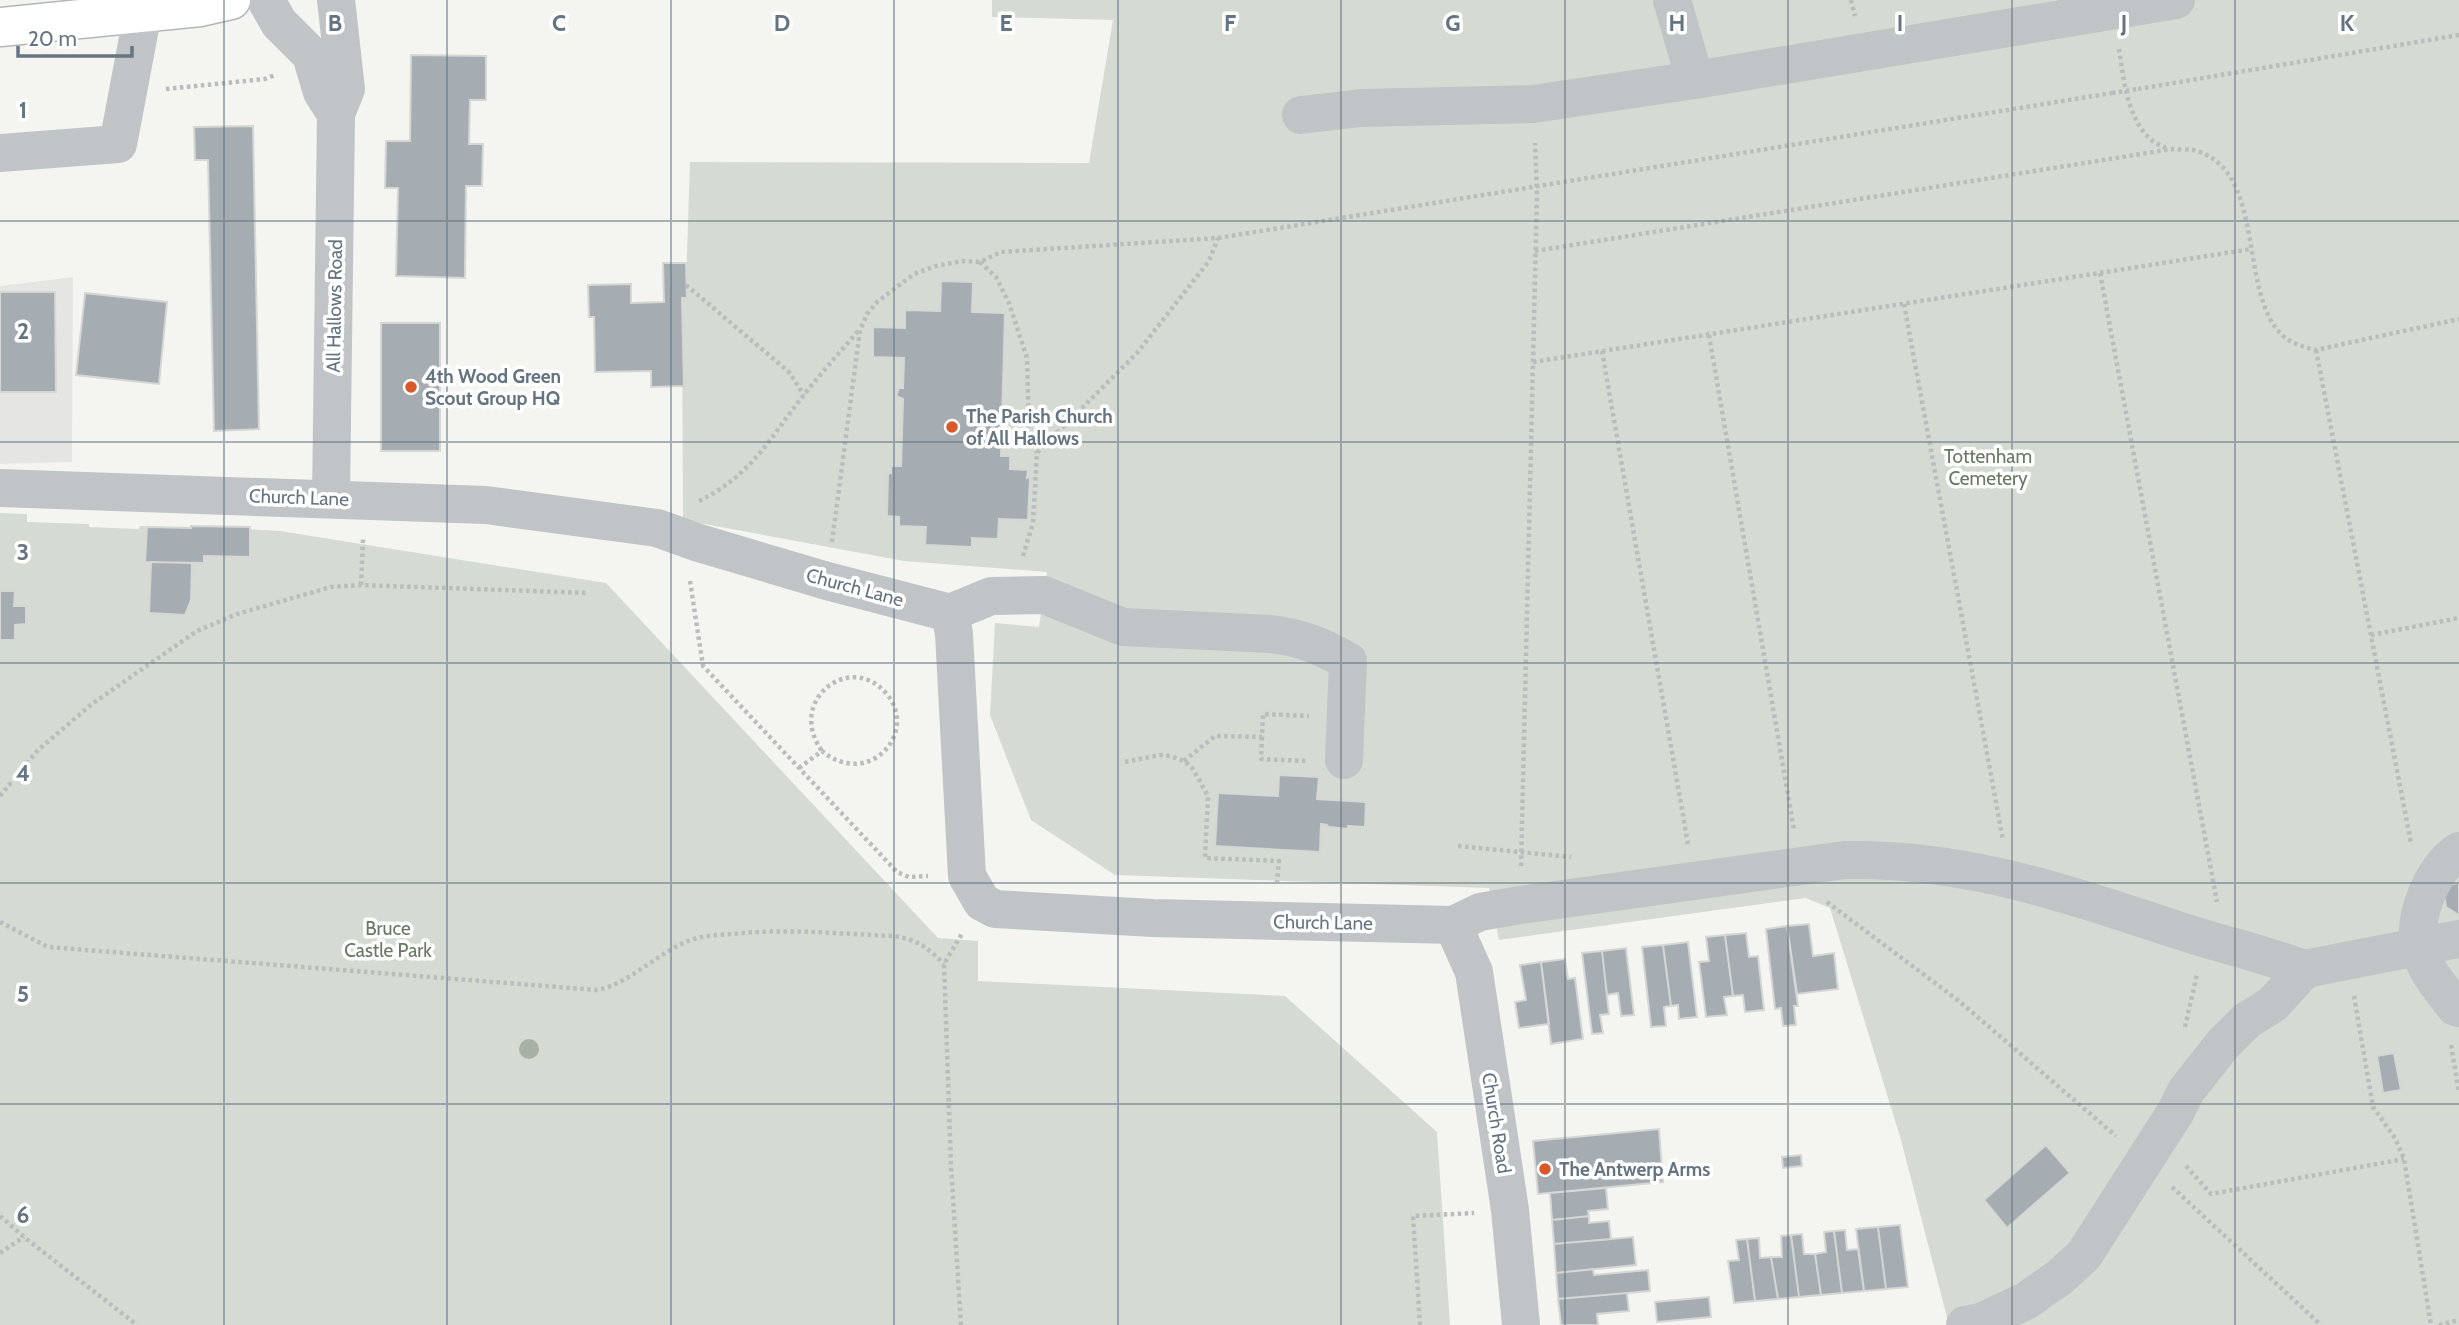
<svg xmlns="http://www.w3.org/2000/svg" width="2459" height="1325" viewBox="0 0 2459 1325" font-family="Cabin,sans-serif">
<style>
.built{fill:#e5e6e4}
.green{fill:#d5dbd2}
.building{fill:#a5adb2;stroke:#d6d6d4;stroke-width:2}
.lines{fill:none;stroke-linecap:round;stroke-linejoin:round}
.highway-casing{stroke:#b3b6b9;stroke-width:41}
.path{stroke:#babcbe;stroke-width:4.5;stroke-dasharray:3.5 3.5;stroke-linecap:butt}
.minor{stroke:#c0c4c7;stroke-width:38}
.highway{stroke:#fff;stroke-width:38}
.path-bridge{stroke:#babcbe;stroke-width:4.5;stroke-dasharray:3.5 3.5;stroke-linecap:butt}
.tree{fill:#a6b0a3}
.grid{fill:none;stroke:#657481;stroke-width:2;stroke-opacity:0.55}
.poi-dot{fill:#db582b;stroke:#fff;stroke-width:2.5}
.labels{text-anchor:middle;stroke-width:7;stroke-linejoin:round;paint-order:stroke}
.street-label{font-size:19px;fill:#657481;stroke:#fff}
.poi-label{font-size:19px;font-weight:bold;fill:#657481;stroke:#fff;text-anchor:start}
.park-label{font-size:19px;fill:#677863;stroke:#fff}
.grid-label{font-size:23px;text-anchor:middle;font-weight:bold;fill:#657481;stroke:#fff;stroke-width:7;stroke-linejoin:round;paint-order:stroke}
</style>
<rect width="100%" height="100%" fill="#f4f5f1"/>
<path class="built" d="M 73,277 L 72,462 L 0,464 L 0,286 Z"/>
<path class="green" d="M 992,0 L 2459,0 L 2459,1325 L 1949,1325 L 1901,1140 L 1830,908 L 1806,898 L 1499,940 L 1489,888 L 1115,875 L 1031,820 L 990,715 L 995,623 L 1039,627 L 1047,572 L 904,561 L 683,520 L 682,298 L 686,285 L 690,162 L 1089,163 L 1113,20 L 992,17 Z
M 0,513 L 27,514 L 27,522 L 89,524 L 89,527 L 139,529 L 140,526 L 191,528 L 191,526 L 280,531 L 606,583 L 938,938 L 978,941 L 978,981 L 1285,996 L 1437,1132 L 1450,1325 L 0,1325 Z"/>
<path class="building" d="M 411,55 L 486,56 L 486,100 L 470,100 L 469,144 L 483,144 L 482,186 L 466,186 L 465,278 L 396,276 L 398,188 L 385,188 L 386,141 L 410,141 Z
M 253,126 L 259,429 L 214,431 L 208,160 L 195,160 L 194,127 Z
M 663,263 L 686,263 L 687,298 L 682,298 L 684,386 L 651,387 L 651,371 L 595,372 L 594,317 L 589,317 L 588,285 L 631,284 L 631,303 L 664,302 Z
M 941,281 L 973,282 L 972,312 L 1005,313 L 1001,456 L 1010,456 L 1010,469 L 1028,470 L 1027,478 L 1030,477 L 1028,520 L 999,519 L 998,539 L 972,538 L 972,547 L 925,545 L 926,527 L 899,526 L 899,517 L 887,516 L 888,474 L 891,473 L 891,466 L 901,466 L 903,399 L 896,396 L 899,388 L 903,388 L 904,358 L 873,357 L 873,327 L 905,328 L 905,310 L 940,311 Z
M 0,292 L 55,292 L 56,392 L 0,392 Z
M 85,293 L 167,302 L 159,384 L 76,375 Z
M 381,323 L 440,323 L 440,451 L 381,451 Z
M 191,526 L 250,527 L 250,557 L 204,556 L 204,563 L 145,562 L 147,527 L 191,528 Z
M 151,562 L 192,563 L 191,600 L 185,615 L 149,613 Z
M 0,591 L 15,591 L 14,606 L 26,606 L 26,624 L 15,625 L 15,640 L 0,640 Z
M 1279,775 L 1319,777 L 1317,799 L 1366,802 L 1365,827 L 1348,826 L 1348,829 L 1328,827 L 1327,825 L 1321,824 L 1320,852 L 1215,846 L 1218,793 L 1278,796 Z
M 2459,883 L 2459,914 L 2457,914 L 2446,907 L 2444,895 L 2452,884 Z
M 1809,924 L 1813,956 L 1834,953 L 1838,989 L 1797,994 L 1787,926 Z
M 1787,926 L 1798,1006 L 1794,1006 L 1796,1025 L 1783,1026 L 1781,1008 L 1775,1009 L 1766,929 Z
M 1746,933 L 1749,957 L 1758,956 L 1764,1010 L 1745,1012 L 1743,995 L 1733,996 L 1725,935 Z
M 1725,935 L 1733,996 L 1724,997 L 1727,1015 L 1706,1017 L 1699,962 L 1709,961 L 1706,937 Z
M 1688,942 L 1697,1017 L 1679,1019 L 1678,1005 L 1671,1006 L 1663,945 Z
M 1663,945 L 1671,1006 L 1664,1007 L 1666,1026 L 1651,1027 L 1642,947 Z
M 1626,948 L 1634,1015 L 1621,1016 L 1618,993 L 1607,995 L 1602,951 Z
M 1602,951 L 1609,1014 L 1600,1015 L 1603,1033 L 1592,1034 L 1582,953 Z
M 1565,959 L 1568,979 L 1575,978 L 1583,1039 L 1551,1044 L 1541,962 Z
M 1541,962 L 1549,1024 L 1519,1028 L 1515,1002 L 1526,1000 L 1520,965 Z
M 2394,1053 L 2401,1090 L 2383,1093 L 2377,1056 Z
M 1659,1129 L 1663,1182 L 1538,1194 L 1533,1141 Z
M 2046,1145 L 2070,1173 L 2007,1228 L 1984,1200 Z
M 1801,1155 L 1802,1166 L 1783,1168 L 1782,1157 Z
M 1606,1188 L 1608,1209 L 1588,1211 L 1589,1216 L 1552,1220 L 1550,1193 Z
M 1589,1216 L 1589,1223 L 1609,1221 L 1611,1239 L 1554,1244 L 1552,1220 Z
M 1900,1225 L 1908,1287 L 1886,1289 L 1878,1227 Z
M 1878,1227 L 1886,1289 L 1864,1291 L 1856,1229 Z
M 1845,1230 L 1847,1250 L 1858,1249 L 1864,1291 L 1842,1293 L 1834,1231 Z
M 1834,1231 L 1842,1293 L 1821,1295 L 1815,1254 L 1826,1252 L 1824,1232 Z
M 1802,1234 L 1804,1254 L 1815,1254 L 1821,1295 L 1799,1297 L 1791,1235 Z
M 1791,1235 L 1799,1297 L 1778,1299 L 1771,1257 L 1782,1257 L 1781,1236 Z
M 1633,1237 L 1636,1265 L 1556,1273 L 1554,1244 Z
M 1759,1238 L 1760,1258 L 1771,1257 L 1778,1299 L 1755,1301 L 1747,1239 Z
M 1747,1239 L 1755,1301 L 1734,1303 L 1728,1261 L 1739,1260 L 1736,1240 Z
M 1593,1269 L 1594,1275 L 1648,1270 L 1650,1291 L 1558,1299 L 1556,1273 Z
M 1627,1293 L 1629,1311 L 1597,1314 L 1598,1325 L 1561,1325 L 1558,1299 Z
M 1709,1297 L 1711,1317 L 1657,1322 L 1655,1302 Z"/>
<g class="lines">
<g class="highway-casing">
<path id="highway" d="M 0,27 L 200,7 L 231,0"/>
</g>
<path class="path" d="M 1851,0 L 1855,16
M 2119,49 C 2124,82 2129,137 2167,148
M 166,89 L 265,79 L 275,75
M 2138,89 L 2459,35
M 1535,251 L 2172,149 C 2178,150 2187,149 2193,150 C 2268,168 2237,292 2282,335 C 2292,344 2304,347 2316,350 L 2459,319
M 980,262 L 996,277 L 1009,303 L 1027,358 L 1029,434 L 1037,453
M 2100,273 L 2217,902
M 686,285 L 789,372 L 804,395
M 1904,304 L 2003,840
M 1709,335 L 1794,830
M 2316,350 L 2411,843
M 1602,351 L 1688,844
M 1533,362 L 2252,249
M 699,501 C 752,475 769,439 803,396 C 821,373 840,352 859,330
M 832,542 L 860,330 L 867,314 L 877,302 L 914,274 L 936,266 L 962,261 L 980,262 L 1001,252 L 1218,238 L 2112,93
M 1023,556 L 1033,523 L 1037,453 L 1137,353 L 1209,261 L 1218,238
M 690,581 L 703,666 L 897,872 L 909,877 L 928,876
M 361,585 L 363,539
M 2371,635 L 2459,618
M 1262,737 L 1261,759 L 1306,761
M 1184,761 L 1215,736 L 1262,737 L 1263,714 L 1309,716
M 1125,762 L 1160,755 L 1171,756 L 1184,761 L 1193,769 L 1208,796 L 1205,858 L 1279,861 L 1277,882
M 799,768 L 822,751 C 869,790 921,731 885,692 C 849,652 786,701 822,751
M 0,796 L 38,750 L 92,704 L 197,631 L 237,614 L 331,587 L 361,585 L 587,593
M 1458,846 L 1571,857
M 1521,866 L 1537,194 L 1535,143
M 1827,902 L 1959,1001 L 2116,1136
M 0,922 L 48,947 L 596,990 C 627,986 659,951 691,940 C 704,935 719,935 733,934 C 786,928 841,934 894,936 C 918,940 927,947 944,964
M 2354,996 L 2373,1107 L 2395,1138 L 2404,1159 L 2431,1325
M 2185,1027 L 2197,974
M 2451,1045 L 2459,1093
M 2186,1166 L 2211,1194 L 2404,1159
M 2172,1187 L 2321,1325
M 0,1216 L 24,1237 L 137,1325
M 0,1253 L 24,1237
M 961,1325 L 951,1166 L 944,964 L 963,932
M 1420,1325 L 1413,1216 L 1474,1213
M 2439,1325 L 2459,1320"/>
<path class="minor" d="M 266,0 L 279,23 L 311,55 L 322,92 L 336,114
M 1672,0 L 1695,80
M 1301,115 L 1361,108 L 1533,104 L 1695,80 L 2176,0
M 0,153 L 118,144 L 143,12
M 0,488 L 486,505 L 657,528 L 699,543 L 827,581 L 950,613 L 954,634 L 967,876 L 982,902 L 995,909 L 1153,918 L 1453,925 L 1480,912 L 1520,905 L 1845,860 C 1966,858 2064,893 2177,930 C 2220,944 2263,954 2305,969
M 331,498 L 336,114 L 346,89 L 336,0
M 950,613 L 991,596 L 1044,595 L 1123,627 L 1271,634 C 1303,638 1321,646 1348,661 L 1344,760
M 2459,851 C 2433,868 2413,915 2419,946 C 2423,969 2442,989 2455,1007 L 2459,1008
M 1453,925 L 1474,972 L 1510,1210 L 1521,1325
M 1965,1325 L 1981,1322 L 2026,1301 L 2060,1277 L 2084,1255 L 2175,1113 L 2186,1091 L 2223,1044 L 2246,1021 L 2273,1004 L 2305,969 L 2459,939"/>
<use href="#highway" class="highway"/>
<path class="path-bridge" d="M 2112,93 L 2138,89"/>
</g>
<circle class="tree" cx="529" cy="1049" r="10"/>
<path class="grid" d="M 224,0 L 224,1325M 447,0 L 447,1325M 671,0 L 671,1325M 894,0 L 894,1325M 1118,0 L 1118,1325M 1341,0 L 1341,1325M 1565,0 L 1565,1325M 1788,0 L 1788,1325M 2012,0 L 2012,1325M 2235,0 L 2235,1325M 0,221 L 2459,221M 0,442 L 2459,442M 0,663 L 2459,663M 0,883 L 2459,883M 0,1104 L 2459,1104"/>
<g class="poi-dot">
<circle cx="411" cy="387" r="7"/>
<circle cx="952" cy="427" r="7"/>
<circle cx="1545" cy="1169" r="7"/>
</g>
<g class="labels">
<g class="street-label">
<text transform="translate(334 306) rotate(-89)" y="7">All Hallows Road</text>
<text transform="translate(299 497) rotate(2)" y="7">Church Lane</text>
<text transform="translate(855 587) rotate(15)" y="7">Church Lane</text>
<text transform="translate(1323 922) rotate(1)" y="7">Church Lane</text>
<text transform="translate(1497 1123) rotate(81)" y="7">Church Road</text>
</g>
<g class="poi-label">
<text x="425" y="383">4th Wood Green<tspan x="425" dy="22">Scout Group HQ</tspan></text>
<text x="966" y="423">The Parish Church<tspan x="966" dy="22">of All Hallows</tspan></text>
<text x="1559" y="1176">The Antwerp Arms</text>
</g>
<g class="park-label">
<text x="1988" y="463">Tottenham<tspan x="1988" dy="22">Cemetery</tspan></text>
<text x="388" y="935">Bruce<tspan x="388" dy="22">Castle Park</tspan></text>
</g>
</g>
<g class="grid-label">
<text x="335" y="31">B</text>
<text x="559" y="31">C</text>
<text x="782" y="31">D</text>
<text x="1006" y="31">E</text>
<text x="1230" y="31">F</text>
<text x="1453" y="31">G</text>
<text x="1677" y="31">H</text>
<text x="1900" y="31">I</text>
<text x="2124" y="31">J</text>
<text x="2347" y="31">K</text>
<text x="23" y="118">1</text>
<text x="23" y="339">2</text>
<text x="23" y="560">3</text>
<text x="23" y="781">4</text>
<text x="23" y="1002">5</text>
<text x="23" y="1223">6</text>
</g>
<path d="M18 46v10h114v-10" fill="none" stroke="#657481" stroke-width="3.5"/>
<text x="28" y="46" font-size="21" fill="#657481" stroke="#ffffff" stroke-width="5" paint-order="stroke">20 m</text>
</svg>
